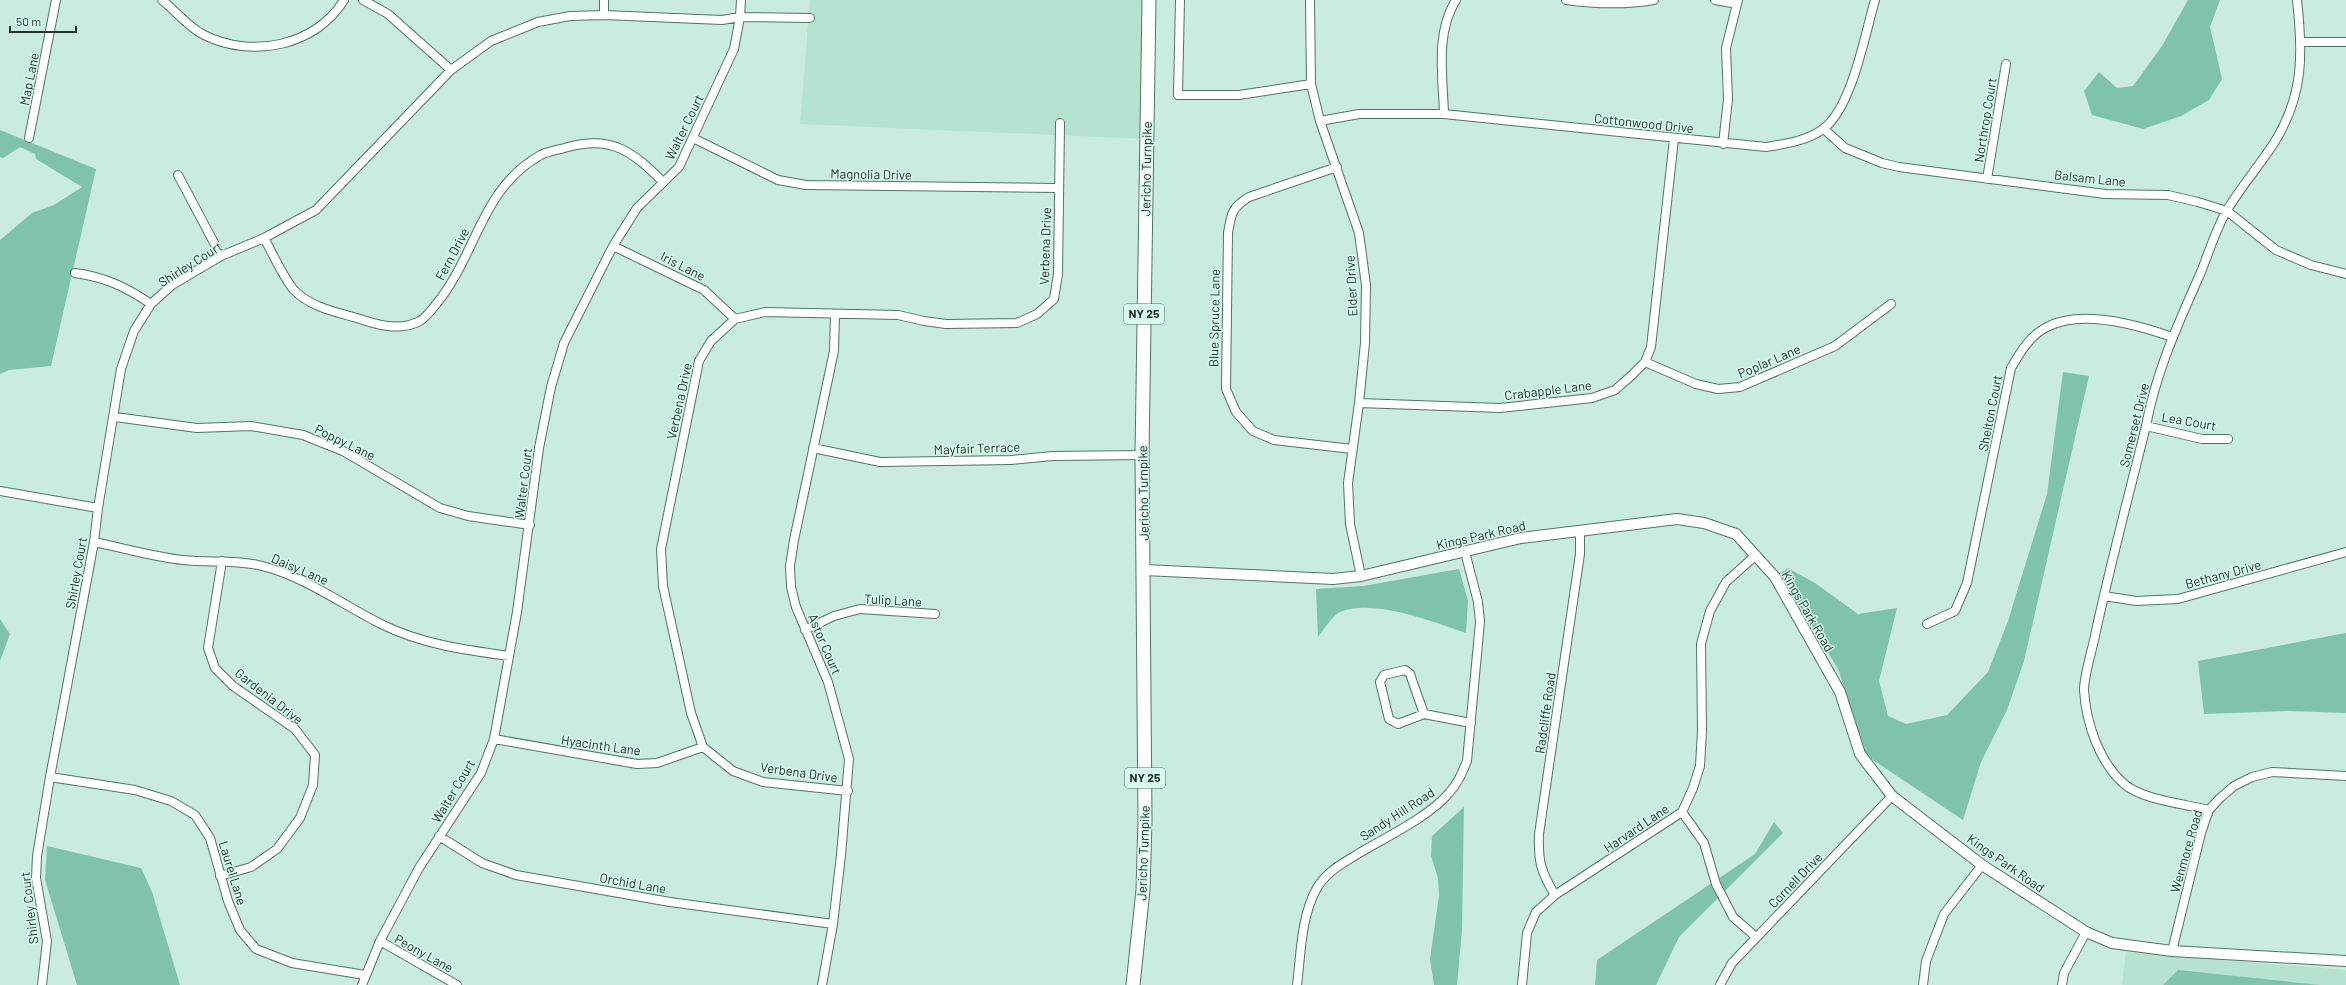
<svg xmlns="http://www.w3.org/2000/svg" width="2346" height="985" viewBox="0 0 2346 985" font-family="Barlow,sans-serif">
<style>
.built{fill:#b6e2d0}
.green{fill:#7fc4aa}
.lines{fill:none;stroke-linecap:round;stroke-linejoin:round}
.minor-casing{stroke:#537367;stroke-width:10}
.tertiary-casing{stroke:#537367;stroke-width:12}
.primary-casing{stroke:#537367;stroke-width:15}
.minor{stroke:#fff;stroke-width:8}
.tertiary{stroke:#fff;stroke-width:10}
.primary{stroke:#fff;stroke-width:13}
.labels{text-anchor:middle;stroke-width:3;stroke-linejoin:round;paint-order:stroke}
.shield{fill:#d6faeb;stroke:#596e65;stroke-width:1}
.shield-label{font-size:12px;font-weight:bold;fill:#24322c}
.street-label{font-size:13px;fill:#24322c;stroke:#d6faeb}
</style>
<rect width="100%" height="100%" fill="#c9ecde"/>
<path class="built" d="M 810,0 L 1149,0 L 1146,139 L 800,124 Z
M 2126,952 L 2346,970 L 2346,985 L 2122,985 Z"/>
<path class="green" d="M 2188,0 L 2220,0 L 2210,27 L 2222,79 L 2209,100 L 2181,116 L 2143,129 L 2092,115 L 2084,91 L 2099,72 L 2117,88 L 2133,86 L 2162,46 Z
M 0,130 L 96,169 L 51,366 L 9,370 L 0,374 L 0,240 L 32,213 L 54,205 L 82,187 L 36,159 L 35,154 L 20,147 L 3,158 L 0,157 Z
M 2063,372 L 2089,376 L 2024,661 L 2007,710 L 1981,762 L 1963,820 L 1867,756 L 1838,669 L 1780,574 L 1788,568 L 1815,583 L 1858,614 L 1897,608 L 1879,681 L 1888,716 L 1906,724 L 1947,715 L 1988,672 L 2008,621 L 2047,494 Z
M 1459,569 L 1468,600 L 1466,633 C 1434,622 1373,598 1340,612 C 1332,615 1324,630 1318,637 L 1316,589 L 1363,586 Z
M 0,619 L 10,634 L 0,661 Z
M 2346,633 L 2346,713 L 2288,711 L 2204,714 L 2198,661 Z
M 1464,807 L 1462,930 L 1457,985 L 1434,985 L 1430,959 L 1439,895 L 1438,878 L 1431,856 L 1432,836 Z
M 1774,822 L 1783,833 L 1679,937 L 1656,985 L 1595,985 L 1597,960 L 1755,854 Z
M 47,846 L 141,868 L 152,892 L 180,985 L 77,985 L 45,880 Z
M 2178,970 L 2320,985 L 2163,985 Z"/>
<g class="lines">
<g class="minor-casing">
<path id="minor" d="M 162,0 C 176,11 188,27 204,35 C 252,59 316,46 344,0
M 363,0 L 388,14 L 451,70
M 1180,0 L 1178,95 L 1239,95 L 1311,84
M 1310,0 L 1311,84 L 1320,121 L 1359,233 L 1366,285 L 1365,343 L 1359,403 L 1348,483 L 1350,524 L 1361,576
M 1566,0 C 1595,4 1625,5 1654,0
M 1715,0 L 1737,4
M 604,15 L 604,0
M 2302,42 L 2346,42
M 1444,114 C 1443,77 1435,33 1456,0
M 1320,121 L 1359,114 L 1444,114 L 1766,147 C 1785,144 1807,141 1823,129 C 1852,108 1865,34 1875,0
M 1824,129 L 1845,148 L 1882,163 L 1899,167 L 2105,194 L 2168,195 L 2198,202 L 2227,211 L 2276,250 L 2311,265 L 2346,274
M 29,138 L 56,0
M 693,138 L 778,180 L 806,185 L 1058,188
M 1723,144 L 1728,99 L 1726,48 L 1738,0
M 1337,167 L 1249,197 C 1232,207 1231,214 1228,233 L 1226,389 L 1236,412 L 1253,431 L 1274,440 L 1352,449
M 178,175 L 221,256
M 1987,179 L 2006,64
M 264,238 C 272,252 284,279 294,290 C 310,307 336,312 357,318 C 377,325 398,331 418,322 C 427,318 435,305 441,298 C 477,250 483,188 539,156 C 547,151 559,150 568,147 C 612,135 633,152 663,182
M 613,246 L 704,290 L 735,319
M 75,273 C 105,277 126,287 151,304
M 1645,362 L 1696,384 L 1718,389 L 1740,387 L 1835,346 L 1891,304
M 1359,403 L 1500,408 L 1592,398 L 1615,390 L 1631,376 L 1645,362 L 1651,347 L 1674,139
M 115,417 L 197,428 L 251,426 L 303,435 L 343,451 L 440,508 L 468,516 L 530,525
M 2146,426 L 2202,439 L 2228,439
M 813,448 L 880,462 L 1011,460 L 1053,456 L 1142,455
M 0,491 L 98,508
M 94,542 C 124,548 154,557 183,560 C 209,563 236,559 262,566 C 306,577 341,604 381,624 C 421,644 465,650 509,656
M 2104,596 L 2136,601 L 2178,599 L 2346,552
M 1927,624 L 1955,611 L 1967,583 L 2011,368 C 2020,353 2030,335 2047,327 C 2081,309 2138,325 2172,337
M 805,630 L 834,616 L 860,609 L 935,614
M 1424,714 L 1398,724 L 1389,719 L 1380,682 L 1384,675 L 1405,670 L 1410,674 L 1424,714 L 1471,723
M 494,739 L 637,764 L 657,763 L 703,747
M 50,777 L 135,790 L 171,801 L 195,815 L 210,838 L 228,901 L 240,930 L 256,949 L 292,963 L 365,975
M 848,791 L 763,782 L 733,771 L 703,747 L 691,713 L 663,586 L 661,549 L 699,361 L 711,341 L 735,319 L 765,312 L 898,315 L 924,321 L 946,324 L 1017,323 L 1037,314 L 1054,299 L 1058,274 L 1060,123
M 2209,810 C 2186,804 2141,800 2123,783 C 2099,761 2086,723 2084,690 C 2084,674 2093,648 2096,631 C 2111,562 2129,494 2146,426 C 2156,371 2179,322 2201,272 C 2209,252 2216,229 2227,210 C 2241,187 2259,166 2274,143 C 2304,95 2303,54 2297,0
M 1682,812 L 1704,843 L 1716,884 L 1733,917 L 1756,937
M 439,836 L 482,863 L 516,875 L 670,902 L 833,924
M 220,876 L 251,867 L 277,849 L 300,818 L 313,785 L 315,755 L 295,729 L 233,686 L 215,668 L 208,648 L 222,561
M 1555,895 C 1541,872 1538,862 1539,834 L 1580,554 L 1580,530
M 380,941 L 457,985
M 2172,951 L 2201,833 L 2209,810 L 2220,798 L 2234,786 L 2252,777 L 2272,772 L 2346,776
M 42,985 L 47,941 L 36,878 L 37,856 L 50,777 L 94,542 L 98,508 L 121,369 L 134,331 L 151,304 L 172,285 L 221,256 L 264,238 L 316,210 L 451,70 L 491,41 L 538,22 L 570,16 L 604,15 L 722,20 L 740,17 L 810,18
M 362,985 L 380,941 L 419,868 L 481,773 L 494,739 L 517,612 L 539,448 L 551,387 L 564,343 L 613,246 L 637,208 L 679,167 L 734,49 L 740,17 L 741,0
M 822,985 L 833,924 L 841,855 L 849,759 L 828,682 L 796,607 L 791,587 L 790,566 L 794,540 L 834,351 L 835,314
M 1297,985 C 1301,953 1301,916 1317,888 C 1326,872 1342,864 1356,855 C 1384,838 1429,817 1449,793 C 1458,783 1462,773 1467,761 L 1480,622 L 1478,602 L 1465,552
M 1522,985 L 1527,933 L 1536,912 L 1555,895 L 1682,812 L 1693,788 L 1700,766 L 1702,731 L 1701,644 L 1710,611 L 1726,582 L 1756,555
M 1720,985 L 1732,963 L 1892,796
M 1923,985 L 1926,961 L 1944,914 L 1982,865
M 2062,985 L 2064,973 L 2086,932"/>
</g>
<g class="tertiary-casing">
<path id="tertiary" d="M 1144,570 L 1333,579 L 1361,576 L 1521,538 L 1677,519 L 1704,523 L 1736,534 L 1775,577 L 1840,692 L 1860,754 L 1892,796 L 1982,865 L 2086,932 L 2112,943 L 2172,951 L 2346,961"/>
</g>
<g class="primary-casing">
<path id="primary" d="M 1133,985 L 1143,890 L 1145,820 L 1142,455 L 1149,0"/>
</g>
<use href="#minor" class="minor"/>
<use href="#tertiary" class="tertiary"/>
<use href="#primary" class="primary"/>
</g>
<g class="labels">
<g class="shield">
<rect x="1124" y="304" width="40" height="20" rx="3"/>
<rect x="1125" y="768" width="40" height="20" rx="3"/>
</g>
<g class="shield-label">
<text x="1144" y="318">NY 25</text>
<text x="1145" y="782">NY 25</text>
</g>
<g class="street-label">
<text transform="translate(29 79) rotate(-79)" y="5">Map Lane</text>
<text transform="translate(1985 120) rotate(-81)" y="5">Northrop Court</text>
<text transform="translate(1644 123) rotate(6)" y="5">Cottonwood Drive</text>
<text transform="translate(684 127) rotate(-64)" y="5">Walter Court</text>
<text transform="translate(1146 169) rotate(-89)" y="5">Jericho Turnpike</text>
<text transform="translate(871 174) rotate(1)" y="5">Magnolia Drive</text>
<text transform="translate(2090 178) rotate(6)" y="5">Balsam Lane</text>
<text transform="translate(1045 246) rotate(-88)" y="5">Verbena Drive</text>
<text transform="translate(452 254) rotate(-62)" y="5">Fern Drive</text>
<text transform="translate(190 264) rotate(-32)" y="5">Shirley Court</text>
<text transform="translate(683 266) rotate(27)" y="5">Iris Lane</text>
<text transform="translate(1351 286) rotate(-93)" y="5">Elder Drive</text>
<text transform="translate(1214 318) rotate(-89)" y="5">Blue Spruce Lane</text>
<text transform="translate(1769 361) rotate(-23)" y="5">Poplar Lane</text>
<text transform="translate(1548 390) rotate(-7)" y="5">Crabapple Lane</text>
<text transform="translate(679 401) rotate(-78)" y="5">Verbena Drive</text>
<text transform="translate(1990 413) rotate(-79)" y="5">Shelton Court</text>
<text transform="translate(2189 421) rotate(10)" y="5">Lea Court</text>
<text transform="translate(2134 425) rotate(-76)" y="5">Somerset Drive</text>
<text transform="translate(345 442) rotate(26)" y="5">Poppy Lane</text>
<text transform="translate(977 448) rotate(-2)" y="5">Mayfair Terrace</text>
<text transform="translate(523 483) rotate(-83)" y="5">Walter Court</text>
<text transform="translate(1143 493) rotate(-91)" y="5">Jericho Turnpike</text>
<text transform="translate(1481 535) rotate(-13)" y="5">Kings Park Road</text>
<text transform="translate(300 569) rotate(23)" y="5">Daisy Lane</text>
<text transform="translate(76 573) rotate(-80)" y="5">Shirley Court</text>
<text transform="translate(2223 574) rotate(-15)" y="5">Bethany Drive</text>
<text transform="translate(893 600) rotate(3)" y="5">Tulip Lane</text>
<text transform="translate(1808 611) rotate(60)" y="5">Kings Park Road</text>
<text transform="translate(825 644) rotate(67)" y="5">Astor Court</text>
<text transform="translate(269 696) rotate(38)" y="5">Gardenia Drive</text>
<text transform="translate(1545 713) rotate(-82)" y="5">Radcliffe Road</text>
<text transform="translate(601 745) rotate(8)" y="5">Hyacinth Lane</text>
<text transform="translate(799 772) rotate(8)" y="5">Verbena Drive</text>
<text transform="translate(453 791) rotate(-59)" y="5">Walter Court</text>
<text transform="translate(1397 814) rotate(-33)" y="5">Sandy Hill Road</text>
<text transform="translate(1636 828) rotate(-34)" y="5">Harvard Lane</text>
<text transform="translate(2186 851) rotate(-74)" y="5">Wenmore Road</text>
<text transform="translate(1143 853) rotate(-88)" y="5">Jericho Turnpike</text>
<text transform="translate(2006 863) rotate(35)" y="5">Kings Park Road</text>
<text transform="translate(233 873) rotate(73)" y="5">Laurel Lane</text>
<text transform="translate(1795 880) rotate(-46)" y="5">Cornell Drive</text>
<text transform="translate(633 883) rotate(10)" y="5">Orchid Lane</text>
<text transform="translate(29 908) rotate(-97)" y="5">Shirley Court</text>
<text transform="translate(424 953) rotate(29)" y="5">Peony Lane</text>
</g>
</g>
<path d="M10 26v6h66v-6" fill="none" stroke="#24322c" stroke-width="2"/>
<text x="16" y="26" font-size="12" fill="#24322c" stroke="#d6faeb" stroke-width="3" paint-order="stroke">50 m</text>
</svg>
